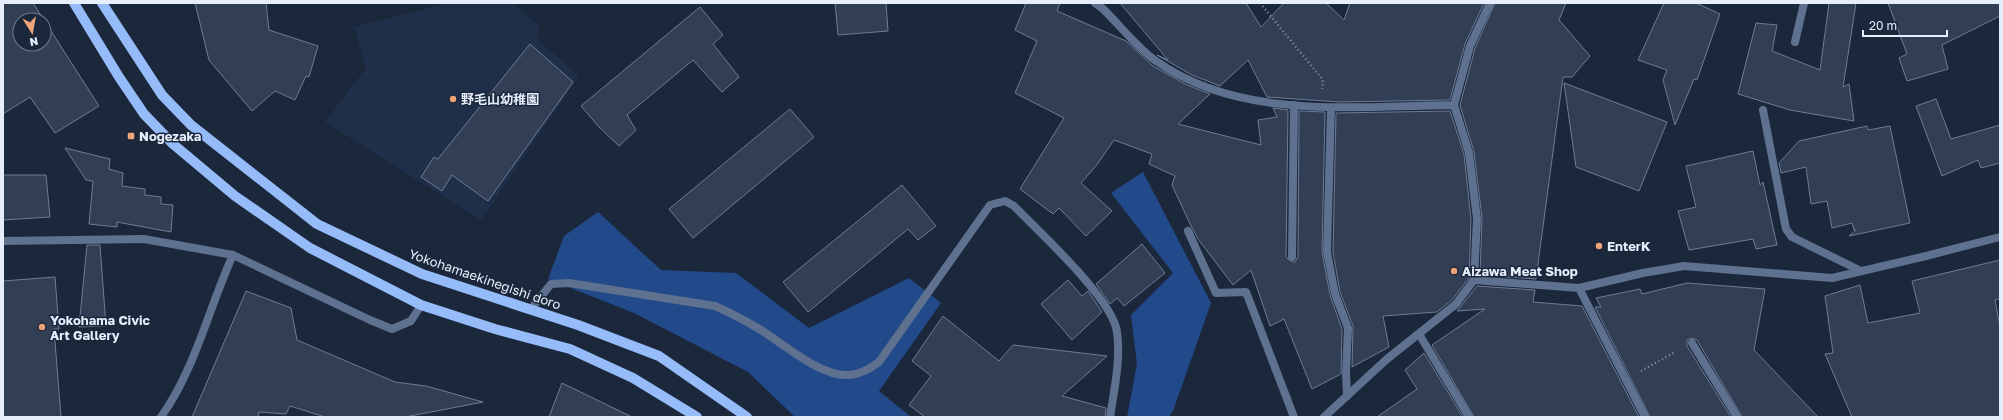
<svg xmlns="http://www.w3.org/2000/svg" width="2003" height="420" viewBox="0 0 2003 420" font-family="'Golos Text','Noto Sans JP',sans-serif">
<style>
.built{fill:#1f2f49}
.forest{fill:#224989}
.building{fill:#313e54;stroke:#6d7c95}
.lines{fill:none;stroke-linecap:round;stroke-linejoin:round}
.path{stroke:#8a94a4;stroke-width:2.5;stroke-dasharray:1 3;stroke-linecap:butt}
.lane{stroke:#5e718f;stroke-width:8}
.street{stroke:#5e718f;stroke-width:8}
.primary{stroke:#95bbf9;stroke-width:10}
.poi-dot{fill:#efa378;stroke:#1b273b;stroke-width:1.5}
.labels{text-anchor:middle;stroke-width:3;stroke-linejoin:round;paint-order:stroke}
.poi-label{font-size:13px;font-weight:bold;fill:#e6eefc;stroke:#1b273b;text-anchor:start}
.street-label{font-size:13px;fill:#e6eefc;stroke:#1b273b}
</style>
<rect width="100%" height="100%" fill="#1b273b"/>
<path class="built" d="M 441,3 L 513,3 L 540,27 L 537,39 L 579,76 L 481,220 L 325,122 L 366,68 L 354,27 L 438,6 Z"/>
<path class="forest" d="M 1143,172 L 1211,303 L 1173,411 L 1169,417 L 1127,417 L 1137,364 L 1131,315 L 1173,273 L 1111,193 Z
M 598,212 L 661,270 L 736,273 L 809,328 L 909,278 L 941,303 L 879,391 L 911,417 L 795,417 L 748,372 L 634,313 L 548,279 L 564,236 Z"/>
<path class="building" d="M 3,3 L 33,3 L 44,20 L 20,20 L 20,44 L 44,44 L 44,20 L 99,106 L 55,133 L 30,97 L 3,114 Z
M 195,3 L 266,3 L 269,30 L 318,46 L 309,77 L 306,76 L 295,100 L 275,91 L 252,111 L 209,60 Z
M 835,3 L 886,3 L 888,31 L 838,35 Z
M 1026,3 L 1060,3 L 1057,11 L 1126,41 L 1153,66 L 1187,85 L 1210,94 L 1178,124 L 1261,145 L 1258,120 L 1277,117 L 1273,108 L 1288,110 L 1286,257 L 1292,262 L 1295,262 L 1298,257 L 1299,111 L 1325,112 L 1322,252 L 1330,295 L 1342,329 L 1341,374 L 1312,389 L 1284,319 L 1270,326 L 1251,270 L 1233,285 L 1198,239 L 1191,226 L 1172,185 L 1175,176 L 1149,164 L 1152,154 L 1114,140 L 1096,166 L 1081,183 L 1112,211 L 1086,236 L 1059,208 L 1053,214 L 1020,189 L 1064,118 L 1015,93 L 1037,41 L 1015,30 Z
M 1120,3 L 1246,3 L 1261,27 L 1284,3 L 1326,3 L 1344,20 L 1350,3 L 1484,3 L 1465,44 L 1450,100 L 1340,102 L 1267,97 L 1248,60 L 1220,86 L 1192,75 L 1157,55 L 1168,60 Z
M 1495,3 L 1566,3 L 1559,20 L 1590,56 L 1572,77 L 1563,77 L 1536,279 L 1480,275 L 1482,218 L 1474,152 L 1460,105 L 1475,48 Z
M 1664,3 L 1696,3 L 1720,14 L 1697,80 L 1694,79 L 1675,125 L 1663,80 L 1667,70 L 1638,60 Z
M 1829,3 L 1856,3 L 1843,87 L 1849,84 L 1854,121 L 1790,110 L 1738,94 L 1756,23 L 1777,25 L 1772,51 L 1820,70 Z
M 1888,3 L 2000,3 L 2000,16 L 1942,45 L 1948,69 L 1907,81 L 1899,58 L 1907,54 Z
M 700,7 L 723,35 L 713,44 L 739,77 L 722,92 L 693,60 L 627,115 L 636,130 L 619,146 L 599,127 L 581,106 Z
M 530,44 L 573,82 L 488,201 L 452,175 L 442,191 L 421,177 L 434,157 L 438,159 Z
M 1564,83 L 1667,122 L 1639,191 L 1576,167 Z
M 1936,99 L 1951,139 L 2000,125 L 2000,163 L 1981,168 L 1978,160 L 1942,176 L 1916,106 Z
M 790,109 L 814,137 L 693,238 L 669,209 Z
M 1450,111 L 1464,154 L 1471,219 L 1469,278 L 1452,300 L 1437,312 L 1383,316 L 1389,347 L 1352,367 L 1353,326 L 1340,292 L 1333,252 L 1336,113 Z
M 1867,126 L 1868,130 L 1890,126 L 1910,223 L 1849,236 L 1856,230 L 1854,230 L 1852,223 L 1832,228 L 1827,201 L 1811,204 L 1806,167 L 1781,173 L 1779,163 L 1799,141 Z
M 65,148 L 110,159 L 109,169 L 123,173 L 122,186 L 145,189 L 145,195 L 161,197 L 161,204 L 173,205 L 171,232 L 117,222 L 117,227 L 89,224 L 93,181 L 86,180 Z
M 1753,151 L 1760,185 L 1763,182 L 1777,245 L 1756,249 L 1753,239 L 1689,250 L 1678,211 L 1696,207 L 1686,166 Z
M 3,175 L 46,175 L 50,217 L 3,220 Z
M 902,185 L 936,226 L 918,240 L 908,229 L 808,312 L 783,282 Z
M 1142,244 L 1165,273 L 1124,306 L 1117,298 L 1110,304 L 1096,284 Z
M 87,245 L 100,245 L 106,326 L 79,327 Z
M 2000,260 L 2000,299 L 1995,300 L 2000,327 L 2000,417 L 1852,417 L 1825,354 L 1833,353 L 1825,296 L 1860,285 L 1868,323 L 1920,313 L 1912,281 Z
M 55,277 L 59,329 L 54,329 L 61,417 L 3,417 L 3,281 Z
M 1068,280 L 1082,296 L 1088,291 L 1102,312 L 1072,340 L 1041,304 Z
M 1687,283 L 1765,289 L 1754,350 L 1818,417 L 1742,417 L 1697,340 L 1692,338 L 1687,340 L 1687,346 L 1731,417 L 1650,417 L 1595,307 L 1601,307 L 1596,298 L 1640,289 L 1642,294 Z
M 1477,286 L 1535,290 L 1533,302 L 1582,306 L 1639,417 L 1474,417 L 1432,345 L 1485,309 L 1457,311 Z
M 246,291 L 291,308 L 297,340 L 395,382 L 426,386 L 483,402 L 405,417 L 325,417 L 290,406 L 286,414 L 259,412 L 258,417 L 192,417 Z
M 943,316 L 999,361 L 1013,345 L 1107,356 L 1062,396 L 1106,408 L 1105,417 L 925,417 L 909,405 L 931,376 L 912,361 Z
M 1424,353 L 1463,417 L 1377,417 L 1417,389 L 1405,370 Z
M 562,383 L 632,417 L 549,417 Z"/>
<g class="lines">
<path class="path" d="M 1260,3 L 1323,80 L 1322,89
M 1641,371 L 1675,352"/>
<path class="lane" d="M 1331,108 L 1327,252 L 1335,294 L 1348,328 L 1346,373 L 1347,396
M 1763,110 L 1786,229 L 1792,237 L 1861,271
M 1188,231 L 1216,293 L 1246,292 L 1294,417
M 1292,257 L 1294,105
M 1419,334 L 1469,417
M 1692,343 L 1737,417"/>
<path class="street" d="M 1095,3 L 1102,8 C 1120,25 1136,47 1156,61 C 1241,121 1357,106 1454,105
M 1795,42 L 1804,3
M 3,241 L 144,239 L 233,255 L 370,320 L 392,329 L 411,321 L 421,305
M 1474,280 L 1579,288 L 1643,273 L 1684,266 L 1832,278 L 1926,256 L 2000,237
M 1579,288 L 1645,417
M 531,309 L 551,284 L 569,283 L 715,306 C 731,313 746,321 761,330 C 785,345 821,377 849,375 C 862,374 870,368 879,362 L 990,205 L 1005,201 L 1014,206 C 1039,232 1113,299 1117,332 C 1121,360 1114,390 1110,417
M 161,417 C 195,370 209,307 233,255
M 1324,417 L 1387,359 L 1456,304 L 1474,280 L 1477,219 L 1469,153 L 1454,105 L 1470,46 L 1490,3"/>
<path class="primary" d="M 74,3 L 119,77 L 144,114 L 173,144 L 235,196 L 310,248 L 421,305 L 495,329 L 570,349 L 633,378 L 697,417
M 102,3 L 162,95 L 191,125 L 317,224 L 422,274 L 578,325 L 659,356 L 747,417"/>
</g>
<g class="poi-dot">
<circle cx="453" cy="99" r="4"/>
<rect x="127" y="132" width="8" height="8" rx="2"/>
<circle cx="1599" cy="246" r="4"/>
<circle cx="1454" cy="271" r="4"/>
<circle cx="42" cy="327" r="4"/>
</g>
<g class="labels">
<g class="poi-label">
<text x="461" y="104">野毛山幼稚園</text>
<text x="139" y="141">Nogezaka</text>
<text x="1607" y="251">EnterK</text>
<text x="1462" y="276">Aizawa Meat Shop</text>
<text x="50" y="325">Yokohama Civic<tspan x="50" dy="15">Art Gallery</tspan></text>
</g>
<g class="street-label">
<text transform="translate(485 279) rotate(19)" y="5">Yokohamaekinegishi doro</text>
</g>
</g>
<rect width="2003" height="420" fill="none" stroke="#e6eefc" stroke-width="8"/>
<g transform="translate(32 32) rotate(169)"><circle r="19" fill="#1b273b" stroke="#6c7788"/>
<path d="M0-3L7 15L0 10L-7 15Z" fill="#efa378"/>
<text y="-6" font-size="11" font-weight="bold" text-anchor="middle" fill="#e6eefc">N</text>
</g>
<path d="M1863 30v6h84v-6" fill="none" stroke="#e6eefc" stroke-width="2"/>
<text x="1869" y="30" font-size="12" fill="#e6eefc" stroke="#1b273b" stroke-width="3" paint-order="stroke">20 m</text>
</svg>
